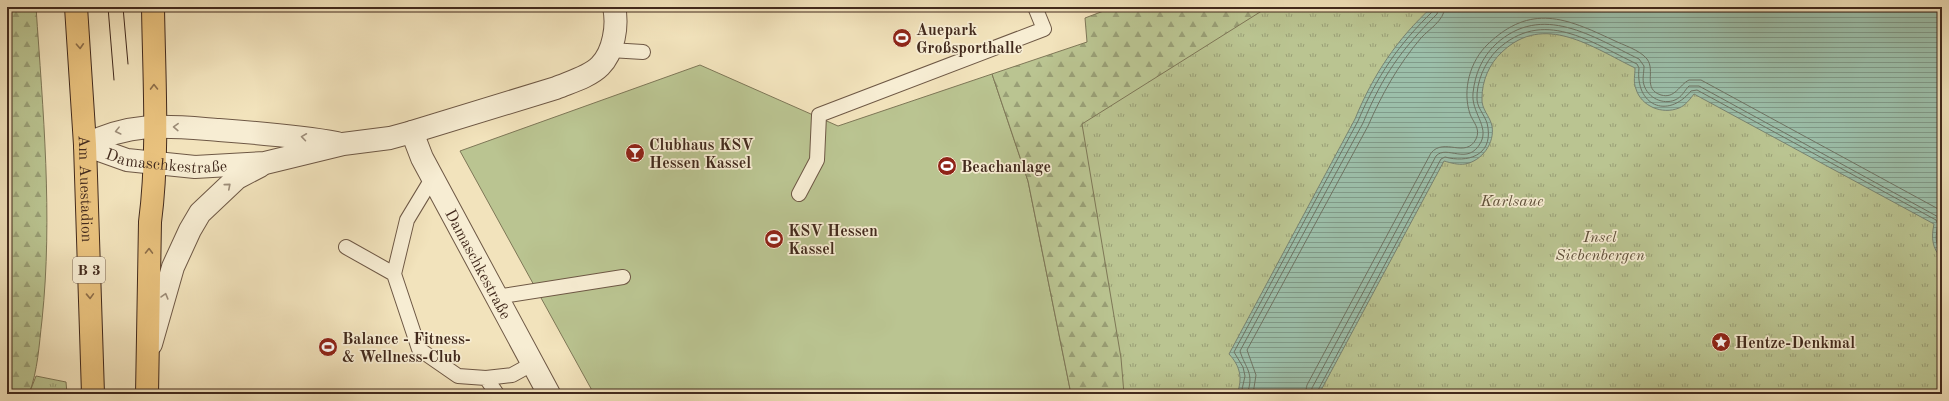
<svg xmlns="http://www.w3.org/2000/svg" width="1949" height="401" viewBox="0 0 1949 401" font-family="'Old Standard TT',serif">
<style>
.green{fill:#bac491;stroke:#7e7757}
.forest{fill:url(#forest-firs);stroke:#7e7757}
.park{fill:url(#park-tufts);stroke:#7e7757}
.water{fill:url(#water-rules);stroke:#788372}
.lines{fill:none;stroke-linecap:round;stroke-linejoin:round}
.shore{stroke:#6f7464;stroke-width:1}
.lane-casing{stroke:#6e5845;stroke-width:16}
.street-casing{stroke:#6e5845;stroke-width:24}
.primary-casing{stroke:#422a1d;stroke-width:24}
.lane{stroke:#f7edd3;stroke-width:14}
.street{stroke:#f7edd3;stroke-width:22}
.primary{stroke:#e9c27e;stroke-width:22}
.tram{stroke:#422a1d;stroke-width:1}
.oneway{stroke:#8d6e49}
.oneway2{stroke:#9c8c78}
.labels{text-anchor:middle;stroke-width:3.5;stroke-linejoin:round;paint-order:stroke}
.shield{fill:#f7edd3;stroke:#786454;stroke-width:1}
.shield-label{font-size:15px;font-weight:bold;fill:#422a1d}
.poi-label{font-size:16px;font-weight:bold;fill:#422a1d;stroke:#f7edd3;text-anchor:start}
.street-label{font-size:16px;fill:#422a1d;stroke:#f7edd3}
.park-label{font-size:16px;font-style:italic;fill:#60503a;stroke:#f7edd3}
</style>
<defs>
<pattern id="forest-firs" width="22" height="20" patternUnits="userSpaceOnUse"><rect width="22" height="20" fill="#bac491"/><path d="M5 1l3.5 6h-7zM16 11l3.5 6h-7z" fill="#999f76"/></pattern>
<pattern id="park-tufts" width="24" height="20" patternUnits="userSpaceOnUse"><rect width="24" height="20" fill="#bac491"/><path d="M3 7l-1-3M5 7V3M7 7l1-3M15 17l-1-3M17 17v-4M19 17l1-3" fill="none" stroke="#999f76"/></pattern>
<pattern id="water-rules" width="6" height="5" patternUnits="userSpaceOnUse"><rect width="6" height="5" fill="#9cbfaa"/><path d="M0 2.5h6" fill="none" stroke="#819b8a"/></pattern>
</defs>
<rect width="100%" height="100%" fill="#f2e3bc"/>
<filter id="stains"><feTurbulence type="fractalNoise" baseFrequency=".005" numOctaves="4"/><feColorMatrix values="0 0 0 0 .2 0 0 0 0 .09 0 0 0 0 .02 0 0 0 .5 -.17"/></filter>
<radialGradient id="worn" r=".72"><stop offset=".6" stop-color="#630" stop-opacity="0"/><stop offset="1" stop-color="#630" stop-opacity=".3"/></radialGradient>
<path class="green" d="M 700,65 L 838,126 L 992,74 L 1028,181 L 1071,394 L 594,394 L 460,151 Z"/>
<path class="forest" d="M 7,7 L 36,7 C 43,111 53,216 42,320 C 39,345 38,370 29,394 L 7,394 Z
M 1114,7 L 1441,7 L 1197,394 L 1071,394 L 1028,181 L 992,74 L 1087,42 L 1085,18 Z"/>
<path class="park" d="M 1268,7 L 1942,7 L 1942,394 L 1124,394 L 1121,358 L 1082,124 Z
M 36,376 L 66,382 L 67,394 L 29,394 Z"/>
<path class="water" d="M 1432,7 L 1942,7 L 1942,259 C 1932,248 1931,238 1934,224 L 1694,94 C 1690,99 1686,105 1679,108 C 1662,115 1641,106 1636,89 C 1633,82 1635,75 1635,68 C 1592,47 1544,12 1502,52 C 1489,64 1482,81 1482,98 C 1481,109 1490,116 1492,126 C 1495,143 1482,161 1465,164 C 1458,165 1451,163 1444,161 L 1319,394 L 1237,394 C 1243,378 1240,366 1229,354 L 1355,119 C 1373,75 1397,39 1432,7 Z"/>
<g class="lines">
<path class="shore" d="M 1241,394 L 1245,376 L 1243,367 L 1234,352 L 1358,121 C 1377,76 1398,45 1433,11 L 1434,7
M 1247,394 C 1255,373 1245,368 1240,351 L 1363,123 C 1383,75 1400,51 1437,14 L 1439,7
M 1253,394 L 1256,375 L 1247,350 L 1368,126 C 1382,94 1398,65 1421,38 C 1429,29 1444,21 1445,7
M 1305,394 L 1307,385 L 1431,153 C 1444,137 1466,159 1476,139 C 1481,129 1473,122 1470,114 C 1462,90 1470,61 1488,44 C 1531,3 1566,18 1613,40 C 1623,45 1640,50 1647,59 C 1656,71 1642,89 1661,95 C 1675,99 1679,85 1689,80 L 1701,80 L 1942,211
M 1311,394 L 1312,388 L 1436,156 C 1447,144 1468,167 1481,142 C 1489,126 1471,112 1473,93 C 1475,74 1482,57 1496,44 C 1542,2 1593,37 1639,59 L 1644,66 C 1644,73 1642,79 1644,85 C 1648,98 1663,105 1675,100 C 1682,97 1684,91 1689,86 L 1699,86 L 1942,219
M 1316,394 L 1441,159 L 1445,157 C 1467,163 1492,156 1488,128 C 1487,117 1478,110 1477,100 C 1476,82 1485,62 1497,50 C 1543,7 1590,42 1637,64 L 1639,68 C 1635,105 1667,120 1691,91 L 1697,90 L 1936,220 L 1938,224 C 1936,235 1934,244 1942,253"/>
<g class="lane-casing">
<path id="lane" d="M 610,50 L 643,52
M 433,177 L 407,220 L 394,274 L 419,349 L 458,376 L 486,378 L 512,375 L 532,364
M 799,194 L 817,160 L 819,115 L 1044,29 L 1035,7
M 346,247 L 394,274
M 496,297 L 623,277
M 486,378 L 497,394"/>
</g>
<g class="street-casing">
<g id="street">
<path id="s1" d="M 412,132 L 422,158 L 549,394"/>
<path id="s2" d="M 85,145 L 127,160 L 195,167 L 265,163 L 343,144 L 390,138 L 412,132 L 556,88 C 570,82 589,77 600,66 C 614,52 618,25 614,7"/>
<path d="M 85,145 C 133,121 167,126 219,130 C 259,133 298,136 337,143"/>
<path d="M 151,344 L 173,267 L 190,230 L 200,213 L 237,178 L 260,166"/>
</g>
</g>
<g class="primary-casing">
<g id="primary">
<path id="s3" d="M 76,7 L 85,145 L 93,394"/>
<path d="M 147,394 L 150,222 C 159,154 154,76 153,7"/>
</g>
</g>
<use href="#lane" class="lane"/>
<use href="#street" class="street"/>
<use href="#primary" class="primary"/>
<path class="tram" d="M 108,7 L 114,80
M 123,7 L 128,64"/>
</g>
<defs><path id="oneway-chevron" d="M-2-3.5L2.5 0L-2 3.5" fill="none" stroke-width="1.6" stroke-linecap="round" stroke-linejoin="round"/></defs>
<g class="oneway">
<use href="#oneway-chevron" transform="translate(80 46) rotate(87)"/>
<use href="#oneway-chevron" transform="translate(154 87) rotate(-91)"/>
<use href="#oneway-chevron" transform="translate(149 251) rotate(-89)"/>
<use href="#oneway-chevron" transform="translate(90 296) rotate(88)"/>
</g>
<g class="oneway2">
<use href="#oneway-chevron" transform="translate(176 127) rotate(-178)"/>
<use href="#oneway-chevron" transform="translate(118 131) rotate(166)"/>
<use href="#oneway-chevron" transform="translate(304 137) rotate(-172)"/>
<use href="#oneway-chevron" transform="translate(228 186) rotate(-41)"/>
<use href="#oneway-chevron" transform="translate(165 296) rotate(-74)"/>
</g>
<defs>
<g id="stadium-disc" transform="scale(1)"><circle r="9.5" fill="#8f2418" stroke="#f7edd3"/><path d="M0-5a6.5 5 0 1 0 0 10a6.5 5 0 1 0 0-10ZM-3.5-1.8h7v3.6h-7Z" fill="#fff"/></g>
<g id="bar-disc" transform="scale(1)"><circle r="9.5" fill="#8f2418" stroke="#f7edd3"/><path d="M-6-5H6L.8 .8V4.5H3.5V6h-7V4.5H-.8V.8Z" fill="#fff"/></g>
<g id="sight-disc" transform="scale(1)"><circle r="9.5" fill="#8f2418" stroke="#f7edd3"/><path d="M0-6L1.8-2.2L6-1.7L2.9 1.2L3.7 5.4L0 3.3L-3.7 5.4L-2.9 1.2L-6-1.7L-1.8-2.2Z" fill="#fff"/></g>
</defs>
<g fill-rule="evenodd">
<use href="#stadium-disc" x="902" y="38"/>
<use href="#bar-disc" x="635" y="153"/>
<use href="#stadium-disc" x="947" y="166"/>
<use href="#stadium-disc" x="774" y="239"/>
<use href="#sight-disc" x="1721" y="342"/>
<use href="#stadium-disc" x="328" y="347"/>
</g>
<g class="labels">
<rect class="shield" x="73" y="257" width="32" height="26" rx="3"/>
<g class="shield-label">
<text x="89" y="275">B 3</text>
</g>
<g class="poi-label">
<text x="916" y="35">Auepark<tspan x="916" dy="18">Großsporthalle</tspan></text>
<text x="649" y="150">Clubhaus KSV<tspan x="649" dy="18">Hessen Kassel</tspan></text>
<text x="961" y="172">Beachanlage</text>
<text x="788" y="236">KSV Hessen<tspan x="788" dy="18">Kassel</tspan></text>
<text x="342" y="344">Balance - Fitness-<tspan x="342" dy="18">&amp; Wellness-Club</tspan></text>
<text x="1735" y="348">Hentze-Denkmal</text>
</g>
<g class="street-label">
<text dy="6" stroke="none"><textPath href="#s2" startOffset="84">Damaschkestraße</textPath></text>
<text dy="6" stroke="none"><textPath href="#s3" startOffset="182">Am Auestadion</textPath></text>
<text dy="6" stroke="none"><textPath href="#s1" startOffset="148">Damaschkestraße</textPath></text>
</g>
<g class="park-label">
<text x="1512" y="206">Karlsaue</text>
<text x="1600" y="242">Insel<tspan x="1600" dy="18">Siebenbergen</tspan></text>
</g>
</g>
<rect width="1949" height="401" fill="none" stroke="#f2e3bc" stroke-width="24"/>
<rect x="8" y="8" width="1933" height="385" fill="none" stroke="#422a1d" stroke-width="2"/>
<rect x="12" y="12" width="1925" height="377" fill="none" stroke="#422a1d"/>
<rect width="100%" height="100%" filter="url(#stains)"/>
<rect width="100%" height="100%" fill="url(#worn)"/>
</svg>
